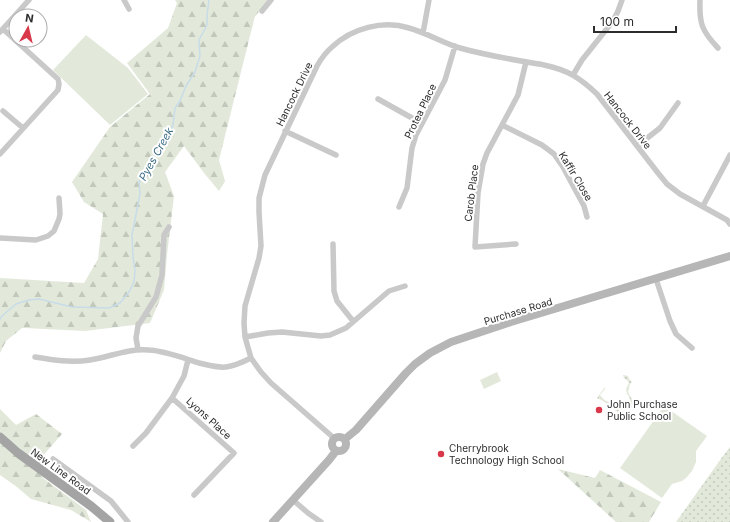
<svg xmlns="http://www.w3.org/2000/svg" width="730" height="522" viewBox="0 0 730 522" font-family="Inter,sans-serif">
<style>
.green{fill:#e2e9da}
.forest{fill:url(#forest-firs)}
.park{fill:url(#park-dots)}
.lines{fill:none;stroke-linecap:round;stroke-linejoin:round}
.stream{stroke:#c7dce8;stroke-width:1.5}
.minor{stroke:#c9c9c9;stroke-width:5.5}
.secondary{stroke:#b6b6b6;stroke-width:8}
.primary{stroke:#a4a4a4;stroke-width:9}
.poi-dot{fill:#d83849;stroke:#fff;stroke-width:1.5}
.labels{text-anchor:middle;stroke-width:4;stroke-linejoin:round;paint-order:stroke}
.street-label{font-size:10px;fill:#2c2c2c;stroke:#fff}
.poi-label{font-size:10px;fill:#2c2c2c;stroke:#fff;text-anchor:start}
.water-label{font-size:11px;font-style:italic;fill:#406e87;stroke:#fff}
</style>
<defs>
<pattern id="forest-firs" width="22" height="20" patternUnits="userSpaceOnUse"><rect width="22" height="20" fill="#e2e9da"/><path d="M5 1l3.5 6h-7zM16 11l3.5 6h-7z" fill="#c2c8bb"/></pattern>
<pattern id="park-dots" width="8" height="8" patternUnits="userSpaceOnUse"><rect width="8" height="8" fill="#e2e9da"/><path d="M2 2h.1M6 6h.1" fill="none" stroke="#c2c8bb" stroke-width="1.8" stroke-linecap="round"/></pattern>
</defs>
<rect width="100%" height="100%" fill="#fff"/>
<path class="green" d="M 86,35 L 128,68 L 148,94 L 110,125 L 53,70 Z
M 497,372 L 501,381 L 484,389 L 480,380 Z
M 664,406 L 707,436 L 696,451 L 696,462 L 692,471 L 686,478 L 682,481 L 672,484 L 662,498 L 620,468 Z"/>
<path class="forest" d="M 175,0 L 270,0 L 255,16 L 219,160 L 225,181 L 219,191 L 204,173 L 184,146 L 165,172 L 174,196 L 167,255 L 164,290 L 150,323 L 85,331 L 25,328 L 22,328 L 6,341 L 0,353 L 0,278 L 84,283 L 98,259 L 103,214 L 84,202 L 72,182 L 110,127 L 150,94 L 127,63 L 168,28 L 177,3 Z
M 0,409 L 16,425 L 36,414 L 62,434 L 40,459 L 43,478 L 86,510 L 91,522 L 71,510 L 31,499 L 17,487 L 0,475 Z
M 558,469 L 595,478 L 600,470 L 661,502 L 649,522 L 616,522 Z"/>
<path class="park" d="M 623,375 L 624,375 L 628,376 L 629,379 L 632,382 L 630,384 L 628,392 L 634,403 C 632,405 631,410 629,412 C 622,418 615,409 609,407 C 607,402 601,400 597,398 L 605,387 L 605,389 L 600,395 C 603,398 605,402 610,402 L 610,405 L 612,407 L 615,406 L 624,412 L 625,412 L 627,410 L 629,410 L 630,408 L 631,405 L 629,404 L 630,400 L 629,396 L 627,394 L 626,389 L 629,383 L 628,381 L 624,378 Z
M 730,447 L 730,522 L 676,522 L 723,456 Z"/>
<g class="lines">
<path class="stream" d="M 0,319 L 2,316 L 16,304 L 29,300 L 39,299 L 72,307 L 109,308 L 120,303 L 129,292 L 134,282 L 135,271 L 133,257 L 132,235 L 140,194 L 139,182 L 173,125 L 175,108 L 180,101 L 186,86 L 195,72 L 200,56 L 199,40 L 207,25 L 207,15 L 209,0"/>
<path class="minor" d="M 124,0 L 129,9
M 700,0 C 699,24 702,31 718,48
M 262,11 L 271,0
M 0,32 L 29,0
M 423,33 L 429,0
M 573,75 L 582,60 L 613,21 L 618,11 L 622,0
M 378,99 L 421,123
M 3,111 L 23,128
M 502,125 L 542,145 L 554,154 L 563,167 L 584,206 L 587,217
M 285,131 L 336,155
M 637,146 L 660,128 L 678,103
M 0,154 L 58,90 L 59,84 L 58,79 L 3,29
M 703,206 L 730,155
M 399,207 L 407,188 L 412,148 L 416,135 L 445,80 L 455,46
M 0,238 L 36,240 L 48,236 L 54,231 L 59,219 L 60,214 L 59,198
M 333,244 L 334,291 L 337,301 L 353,321
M 516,244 L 475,247 L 478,193 L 483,164 L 487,153 L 518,95 L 526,62
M 656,279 L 670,321 L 676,334 L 692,348
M 245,337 L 268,333 L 282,332 L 321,336 L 330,335 L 346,328 L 389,291 L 405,286
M 138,349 L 136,338 L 138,326 L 156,297 L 162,275 L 164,235 L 169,227
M 35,357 C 53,360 71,363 90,360 C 110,357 128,348 149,350 C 166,351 183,358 199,363 C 208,365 217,368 226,367 C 235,366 243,362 251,358
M 172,398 L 234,453 L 194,495
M 335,439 L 271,383 L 261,372 L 251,358 L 245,337 L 244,323 L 245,306 L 259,258 L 261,246 L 259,212 L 259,198 L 265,175 L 317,66 C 321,59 326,52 332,47 C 352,28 383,20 409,28 C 427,33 443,43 460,48 C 488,56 516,60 544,65 C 568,70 580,78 597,94 L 658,173 L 667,184 L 680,194 L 727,220 L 730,224
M 133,446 L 146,433 L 172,398 L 184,376 L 188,360
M 53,459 L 111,501 L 128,522
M 293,500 L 308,513 L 321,522"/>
<path class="secondary" d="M332 444a7 7 0 1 1 14 0a7 7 0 1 1-14 0Z
M 345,439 L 356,430 L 406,373 L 415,364 L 430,353 L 451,342 L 511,322 L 730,256
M 273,522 L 329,460 L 336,451"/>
<path class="primary" d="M 0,437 L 18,453 L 91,506 L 110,522"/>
</g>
<g class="poi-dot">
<circle cx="599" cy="410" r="4"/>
<circle cx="441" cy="454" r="4"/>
</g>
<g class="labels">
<g class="street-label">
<text transform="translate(294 94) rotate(-64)" y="4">Hancock Drive</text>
<text transform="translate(420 111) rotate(-64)" y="4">Protea Place</text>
<text transform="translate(628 120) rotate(52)" y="4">Hancock Drive</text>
<text transform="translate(576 176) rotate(59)" y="4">Kaffir Close</text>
<text transform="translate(471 193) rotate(-83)" y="4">Carob Place</text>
<text transform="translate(518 311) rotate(-17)" y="4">Purchase Road</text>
<text transform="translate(209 418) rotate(42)" y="4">Lyons Place</text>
<text transform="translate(61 471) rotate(36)" y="4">New Line Road</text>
</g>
<g class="poi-label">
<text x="607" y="408">John Purchase<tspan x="607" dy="12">Public School</tspan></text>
<text x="449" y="452">Cherrybrook<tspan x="449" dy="12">Technology High School</tspan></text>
</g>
<g class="water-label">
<text transform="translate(156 154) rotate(-61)" y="4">Pyes Creek</text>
</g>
</g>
<g transform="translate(28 28) rotate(8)"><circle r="19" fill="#ffffff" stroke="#ababab"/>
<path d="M0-3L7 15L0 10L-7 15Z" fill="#d83849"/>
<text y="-6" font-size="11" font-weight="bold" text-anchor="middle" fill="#2c2c2c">N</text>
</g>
<path d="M594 26v6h82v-6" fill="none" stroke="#2c2c2c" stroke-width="2"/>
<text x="600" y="26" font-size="12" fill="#2c2c2c" stroke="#ffffff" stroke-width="3" paint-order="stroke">100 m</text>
</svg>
